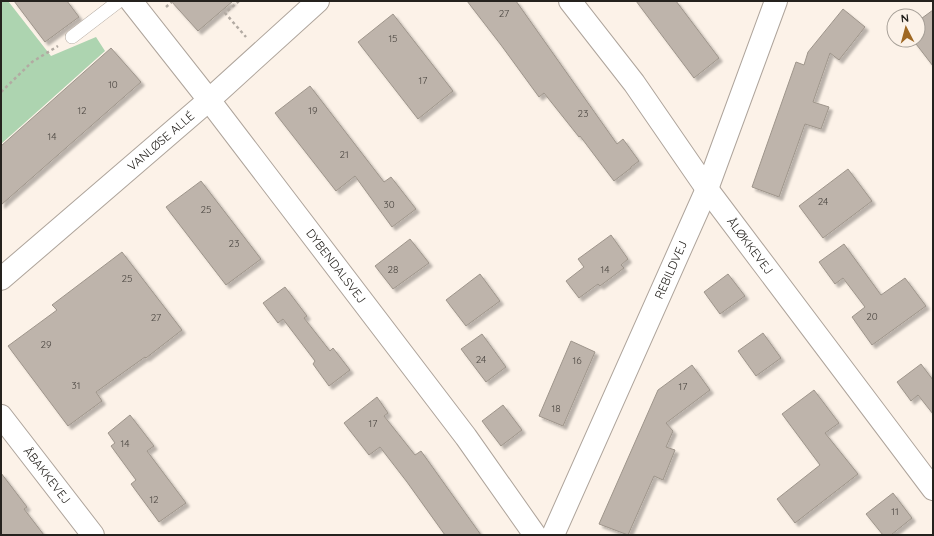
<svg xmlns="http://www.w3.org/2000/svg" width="934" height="536" viewBox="0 0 934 536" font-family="Quicksand,sans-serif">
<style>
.green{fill:#add4b0}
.building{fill:#beb4ab;stroke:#9e958b;filter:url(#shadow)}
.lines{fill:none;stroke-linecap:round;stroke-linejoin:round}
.service-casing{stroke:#aea49b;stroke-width:14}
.minor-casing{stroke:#aea49b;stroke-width:24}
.primary-casing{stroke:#aea49b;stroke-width:24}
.path{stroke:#b2aaa2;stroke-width:2.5;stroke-dasharray:3 3;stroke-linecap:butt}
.service{stroke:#fff;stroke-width:13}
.minor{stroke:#fff;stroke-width:22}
.primary{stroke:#fff;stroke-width:22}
.labels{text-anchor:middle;stroke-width:3.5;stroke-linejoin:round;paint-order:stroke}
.number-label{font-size:10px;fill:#4b4641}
.street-label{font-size:12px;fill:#25221e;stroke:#fcf2e8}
</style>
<defs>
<filter id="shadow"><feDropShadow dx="3.5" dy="3.5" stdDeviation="1" flood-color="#0004"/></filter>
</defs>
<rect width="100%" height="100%" fill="#fcf2e8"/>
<path class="green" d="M 1,1 L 8,1 L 51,56 L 96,37 L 105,51 L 1,144 Z"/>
<path class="building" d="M 14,1 L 67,1 L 79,17 L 45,42 Z
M 171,1 L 233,1 L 198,31 Z
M 467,1 L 516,1 L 617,144 L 623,139 L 639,161 L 631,167 L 631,168 L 614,181 L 580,136 L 579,137 L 544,93 L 539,97 L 501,45 Z
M 636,1 L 676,1 L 719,58 L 694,78 Z
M 843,9 L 865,27 L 839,60 L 830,53 L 813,102 L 829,107 L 821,129 L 805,124 L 779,197 L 752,187 L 796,62 L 804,65 L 808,52 Z
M 933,10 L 933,66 L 913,40 L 918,40 L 918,21 Z
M 393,14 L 453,91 L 418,119 L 358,42 Z
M 111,48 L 141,82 L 1,205 L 1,146 Z
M 310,86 L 384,182 L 391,177 L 416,209 L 392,227 L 355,176 L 336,191 L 275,113 Z
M 848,169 L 872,201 L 823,238 L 799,206 Z
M 201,181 L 261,259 L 226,285 L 166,207 Z
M 611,235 L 628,259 L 621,265 L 624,268 L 600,286 L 598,284 L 579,298 L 566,281 L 584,267 L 578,259 Z
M 410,239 L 429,263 L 393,289 L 375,266 Z
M 844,244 L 881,295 L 905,278 L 926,306 L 872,345 L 852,317 L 865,307 L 843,278 L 835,284 L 819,262 Z
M 122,252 L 182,330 L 146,358 L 145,357 L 96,392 L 102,401 L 68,426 L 8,346 L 57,310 L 52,305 Z
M 480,274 L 500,301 L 466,326 L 446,300 Z
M 728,274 L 745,296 L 720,314 L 704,292 Z
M 285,287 L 307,316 L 304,318 L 330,351 L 333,348 L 350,370 L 329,386 L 313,364 L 315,361 L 283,319 L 278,323 L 263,303 Z
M 763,333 L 781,358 L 756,376 L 738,351 Z
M 482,334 L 506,367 L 486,382 L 461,349 Z
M 571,341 L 595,352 L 563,426 L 539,416 Z
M 921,364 L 933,380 L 933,414 L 918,395 L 911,401 L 897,382 Z
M 692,365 L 710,390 L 666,423 L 673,431 L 666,447 L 675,450 L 663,480 L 654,476 L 628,535 L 599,524 L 658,390 Z
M 814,390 L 839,423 L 825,433 L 858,474 L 795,523 L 777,499 L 820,465 L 782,414 Z
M 377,397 L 388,413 L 384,416 L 415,455 L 421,451 L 481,535 L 445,535 L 407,482 L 380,447 L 369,455 L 344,423 Z
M 503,405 L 522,430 L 501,446 L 482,421 Z
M 130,415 L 154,446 L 147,451 L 186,503 L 159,522 L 131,484 L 136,480 L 111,446 L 115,443 L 108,433 Z
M 1,473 L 27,507 L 24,509 L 44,535 L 1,535 Z
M 893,493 L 912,518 L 891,535 L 883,535 L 866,514 Z"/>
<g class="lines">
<g class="service-casing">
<path id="service" d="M 72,37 L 119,1"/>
</g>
<g class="minor-casing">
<g id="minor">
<path id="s1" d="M 131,1 L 209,100 L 466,437 L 535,535"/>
<path id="s2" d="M 570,1 L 634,83 L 707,189 L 933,489"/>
<path id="s3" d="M 1,279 L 209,100 L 318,1"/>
<path id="s4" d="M 1,416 L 93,535"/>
</g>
</g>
<g class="primary-casing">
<g id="primary">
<path id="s5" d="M 553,535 L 707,189 L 776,1"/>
</g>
</g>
<path class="path" d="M 239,1 L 225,13 L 246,37
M 166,7 L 173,1
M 1,92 L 32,62 L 58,46"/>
<use href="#service" class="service"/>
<use href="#minor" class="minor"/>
<use href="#primary" class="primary"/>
</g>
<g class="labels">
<g class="number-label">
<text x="504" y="17">27</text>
<text x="393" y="42">15</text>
<text x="423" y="84">17</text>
<text x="113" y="88">10</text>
<text x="82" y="114">12</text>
<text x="313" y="114">19</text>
<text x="583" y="117">23</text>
<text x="52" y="140">14</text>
<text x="344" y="158">21</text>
<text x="823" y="205">24</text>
<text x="389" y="208">30</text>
<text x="206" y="213">25</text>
<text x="234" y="247">23</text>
<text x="393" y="273">28</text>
<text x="605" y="273">14</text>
<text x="127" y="282">25</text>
<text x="872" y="320">20</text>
<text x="156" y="321">27</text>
<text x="46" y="348">29</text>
<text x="481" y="363">24</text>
<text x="577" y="364">16</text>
<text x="76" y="389">31</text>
<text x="683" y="390">17</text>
<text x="556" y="412">18</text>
<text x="373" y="427">17</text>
<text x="125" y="447">14</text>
<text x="154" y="503">12</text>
<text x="895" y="515">11</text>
</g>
<g class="street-label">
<text dy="4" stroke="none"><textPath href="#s3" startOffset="211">VANLØSE ALLÉ</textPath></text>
<text dy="4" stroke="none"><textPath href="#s2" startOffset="304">ÅLØKKEVEJ</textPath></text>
<text dy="4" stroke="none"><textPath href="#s1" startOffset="335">DYBENDALSVEJ</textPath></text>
<text dy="4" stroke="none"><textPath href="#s5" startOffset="290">REBILDVEJ</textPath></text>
<text dy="4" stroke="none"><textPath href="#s4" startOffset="75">ÅBAKKEVEJ</textPath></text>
</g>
</g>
<rect width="934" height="536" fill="none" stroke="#25221e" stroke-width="4"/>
<g transform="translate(906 28) rotate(354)"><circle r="19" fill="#fcf2e8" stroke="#a69f97"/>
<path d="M0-3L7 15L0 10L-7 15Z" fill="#9f6823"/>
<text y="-6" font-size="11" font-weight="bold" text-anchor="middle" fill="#25221e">N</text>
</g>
</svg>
